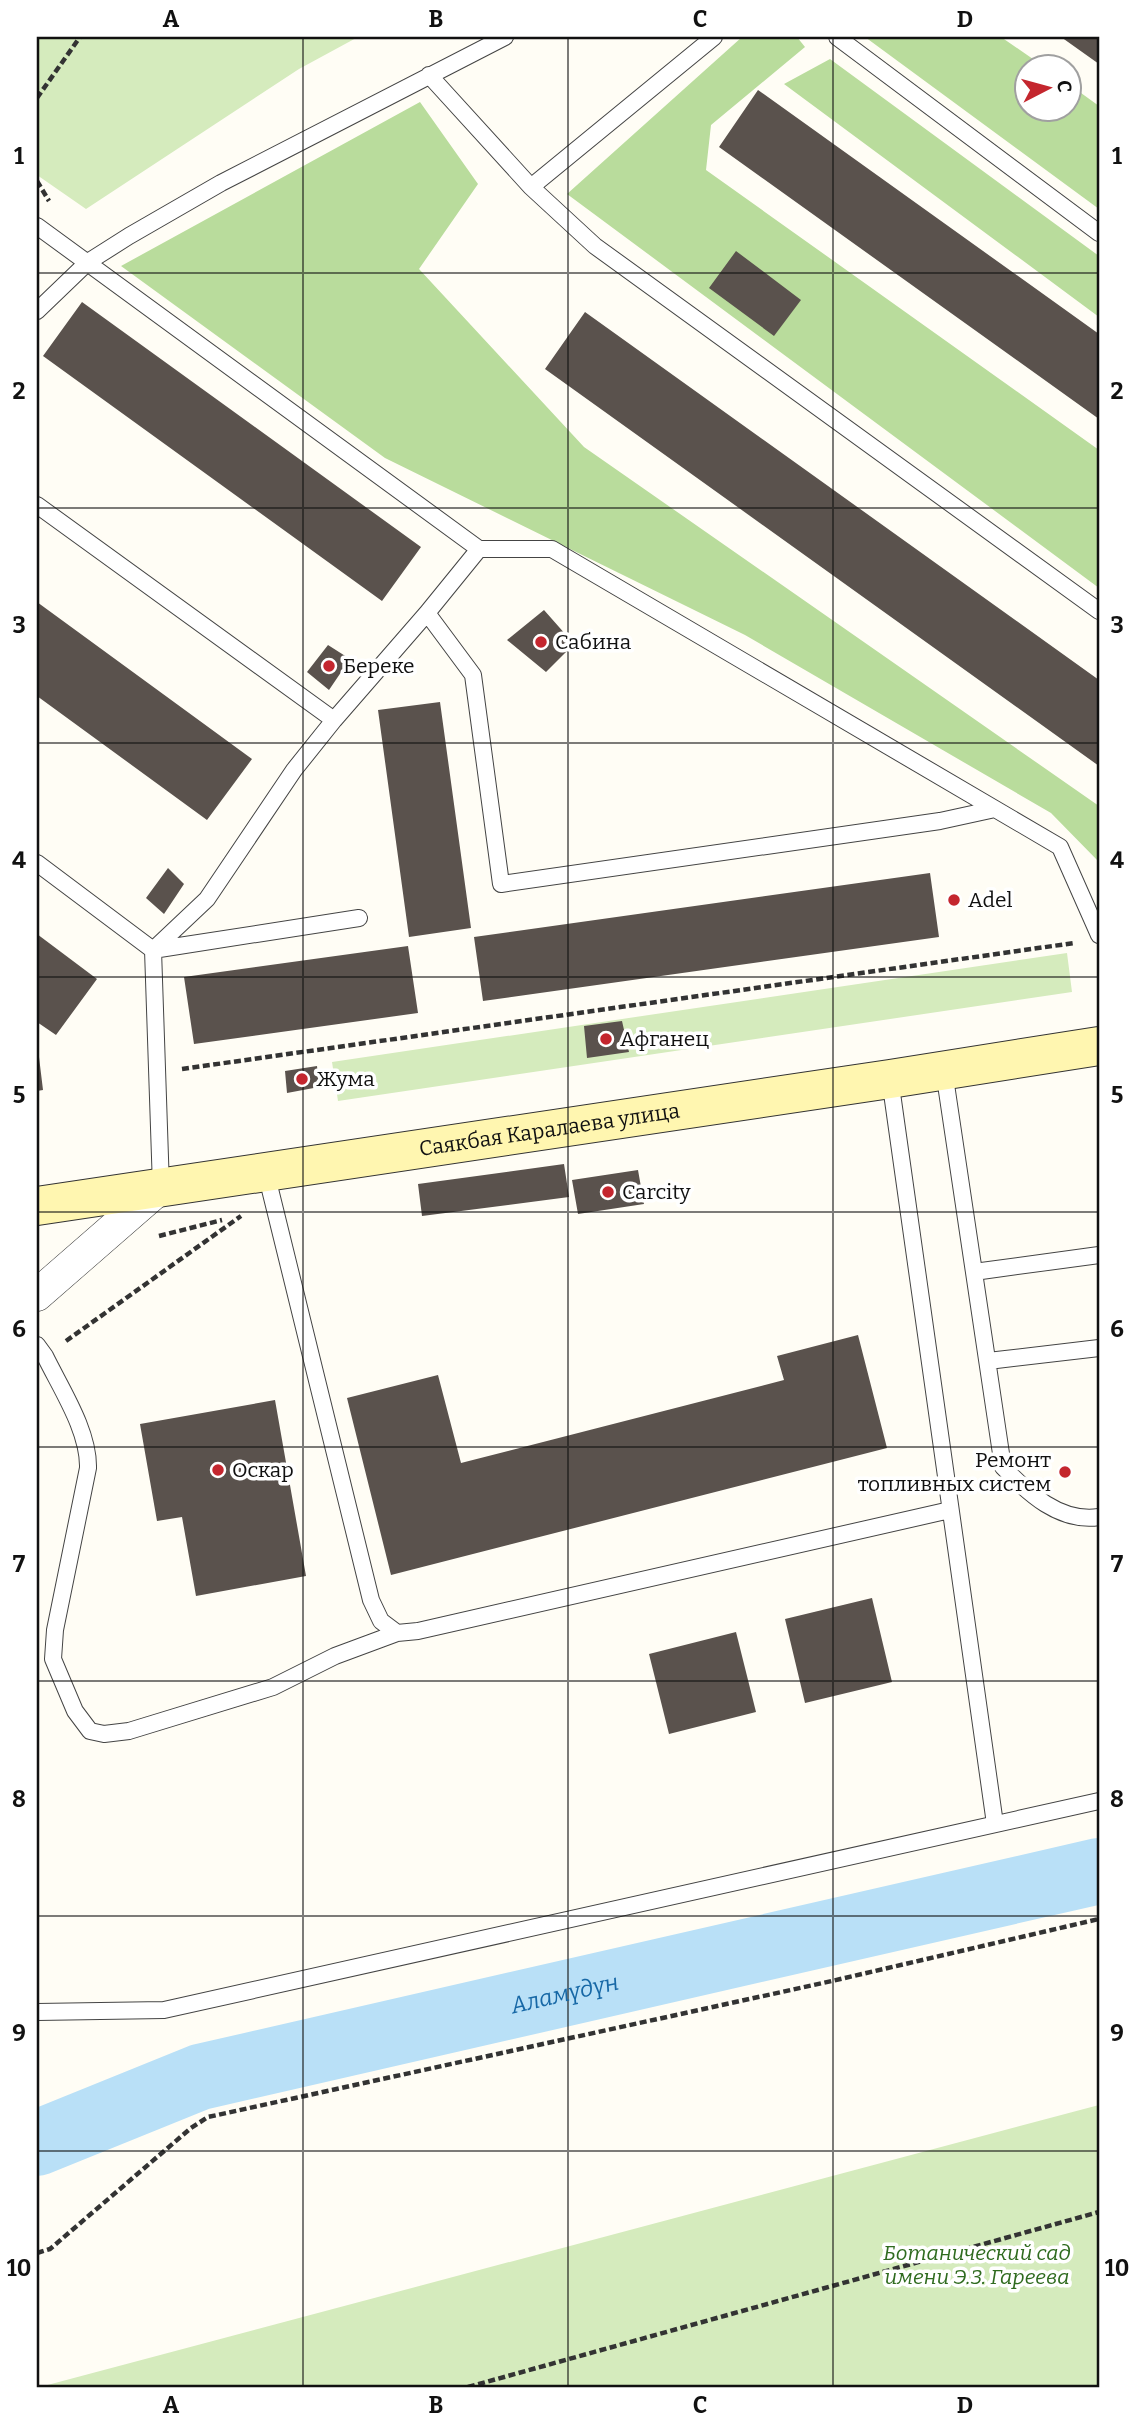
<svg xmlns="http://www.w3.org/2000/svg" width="1136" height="2424" viewBox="0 0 1136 2424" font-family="Bitter,serif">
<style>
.green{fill:#d5ebbd}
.forest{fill:#b9dc9c}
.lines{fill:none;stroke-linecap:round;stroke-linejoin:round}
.river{stroke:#b9e0f7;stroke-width:66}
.building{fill:#5a524d}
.lane-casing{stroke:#444;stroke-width:18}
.street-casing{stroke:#444;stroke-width:33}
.secondary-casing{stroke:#333;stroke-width:40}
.path{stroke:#333;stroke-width:4.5;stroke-dasharray:7 3.5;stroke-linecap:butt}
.lane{stroke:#fff;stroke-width:16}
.street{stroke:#fff;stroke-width:32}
.secondary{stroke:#fff6b0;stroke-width:38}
.grid{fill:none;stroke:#111;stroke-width:2;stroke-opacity:0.55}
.poi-dot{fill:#c4262e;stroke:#fff;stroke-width:2.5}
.labels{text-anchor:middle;stroke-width:7;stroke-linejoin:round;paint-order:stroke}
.poi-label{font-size:21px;fill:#111;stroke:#fff;text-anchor:start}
.street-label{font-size:21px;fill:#111;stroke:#fff}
.park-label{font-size:21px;font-style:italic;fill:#2f6b1f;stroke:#fff}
.water-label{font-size:23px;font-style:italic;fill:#1768a6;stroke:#fff}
.neatline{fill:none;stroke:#111;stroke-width:2.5}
.grid-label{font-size:23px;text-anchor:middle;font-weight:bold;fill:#111}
</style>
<rect width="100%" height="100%" fill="#fffdf5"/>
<path class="green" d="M 37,37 L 358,37 L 299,69 L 86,209 L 37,175 Z
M 1067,953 L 1072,992 L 338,1101 L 332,1062 Z
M 1099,2105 L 1099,2387 L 40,2387 Z"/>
<path class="forest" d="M 742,37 L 797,37 L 805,47 L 711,125 L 706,170 L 1099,450 L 1099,588 L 567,194 Z
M 865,37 L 1001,37 L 1043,66 L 1028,66 L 1028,108 L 1070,108 L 1070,85 L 1099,106 L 1099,209 Z
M 830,59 L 1099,256 L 1099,317 L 784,84 Z
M 420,102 L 478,184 L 419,269 L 584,447 L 1099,806 L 1099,862 L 1051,813 L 745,635 L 385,458 L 121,266 Z"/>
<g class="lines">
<path class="river" id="s1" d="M 37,2143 L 200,2077 L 1099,1871"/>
</g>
<path class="building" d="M 1061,37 L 1099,37 L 1099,64 Z
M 758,90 L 1099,334 L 1099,419 L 719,147 Z
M 736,251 L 801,300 L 774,336 L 709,288 Z
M 82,302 L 421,547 L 382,601 L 43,356 Z
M 585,312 L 1099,680 L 1099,766 L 545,369 Z
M 37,602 L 252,759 L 207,820 L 37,696 Z
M 544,610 L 574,644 L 546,672 L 507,640 Z
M 328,645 L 350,659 L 329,690 L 307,672 Z
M 440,702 L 471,928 L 409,937 L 378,710 Z
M 168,868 L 184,884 L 164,914 L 146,898 Z
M 930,873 L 939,937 L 483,1001 L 474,937 Z
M 37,934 L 97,979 L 56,1035 L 37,1022 Z
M 408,946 L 418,1013 L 194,1044 L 184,977 Z
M 622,1021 L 629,1052 L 587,1058 L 584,1026 Z
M 37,1057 L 39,1057 L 43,1090 L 37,1091 Z
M 317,1066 L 319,1087 L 287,1093 L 285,1071 Z
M 564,1164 L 569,1197 L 422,1216 L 418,1184 Z
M 638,1170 L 644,1204 L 578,1214 L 572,1180 Z
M 858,1335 L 887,1448 L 391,1575 L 347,1398 L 438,1375 L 461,1463 L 784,1380 L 777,1356 Z
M 275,1400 L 306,1576 L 196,1596 L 182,1517 L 157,1521 L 140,1424 Z
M 872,1598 L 892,1682 L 805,1703 L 785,1619 Z
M 736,1632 L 756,1712 L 669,1734 L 649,1654 Z"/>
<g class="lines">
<g class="lane-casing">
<path id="lane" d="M 837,37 L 1099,233
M 429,75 L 531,187 L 595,246 L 1099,611
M 531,187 L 714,37
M 37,226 L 479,549 L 427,613 L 473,675 L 501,884 L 940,821 L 995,809
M 37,311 L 88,262 L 129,236 L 221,183 L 505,37
M 37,505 L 334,720
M 479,549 L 552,549 L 1060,847 L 1099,935
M 37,863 L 153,950 L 359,918
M 944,1071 L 1003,1467 C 1028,1493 1060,1523 1099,1517
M 890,1079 L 995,1824
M 266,1173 L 371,1600 L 381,1621 L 397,1633 L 418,1631 L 950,1510
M 161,1187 L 153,950 L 207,899 L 294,770 L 334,720 L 427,613
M 974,1272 L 1099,1255
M 37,1345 L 45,1356 C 61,1389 89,1431 88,1468 L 55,1630 L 53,1659 L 75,1711 L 90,1731 L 104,1734 L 129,1731 L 273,1687 L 335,1656 L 397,1633
M 988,1361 L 1099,1348
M 37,2012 L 164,2010 L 1099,1801"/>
</g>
<g class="street-casing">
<path id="street" d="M 37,1295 L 161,1187"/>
</g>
<g class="secondary-casing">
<g id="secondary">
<path id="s2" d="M 37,1206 L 890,1079 L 1099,1046"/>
</g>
</g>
<path class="path" d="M 37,98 L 80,37
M 37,181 L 49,201
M 182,1069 L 1074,943
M 159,1236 L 222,1220
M 66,1341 L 241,1216
M 37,2253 L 50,2249 L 191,2128 L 208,2117 L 832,1981 L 1099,1919
M 468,2387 L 1099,2212"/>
<use href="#lane" class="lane"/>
<use href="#street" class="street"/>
<use href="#secondary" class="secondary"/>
</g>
<path class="grid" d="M 303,37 L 303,2387M 568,37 L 568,2387M 833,37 L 833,2387M 37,273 L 1099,273M 37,508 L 1099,508M 37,743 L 1099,743M 37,977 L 1099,977M 37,1212 L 1099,1212M 37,1447 L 1099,1447M 37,1681 L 1099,1681M 37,1916 L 1099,1916M 37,2151 L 1099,2151"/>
<g class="poi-dot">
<circle cx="541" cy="642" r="7"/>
<circle cx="329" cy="666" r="7"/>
<circle cx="954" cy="900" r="7"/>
<circle cx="606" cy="1039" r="7"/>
<circle cx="302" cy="1079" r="7"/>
<circle cx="608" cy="1192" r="7"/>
<circle cx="218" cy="1470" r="7"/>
<circle cx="1065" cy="1472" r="7"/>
</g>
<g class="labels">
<g class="poi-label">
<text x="555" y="649">Сабина</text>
<text x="343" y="673">Береке</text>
<text x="968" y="907">Adel</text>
<text x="620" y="1046">Афганец</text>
<text x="316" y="1086">Жума</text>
<text x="622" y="1199">Carcity</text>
<text x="1051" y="1467" text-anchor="end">Ремонт<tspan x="1051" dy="24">топливных систем</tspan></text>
<text x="232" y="1477">Оскар</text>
</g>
<g class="street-label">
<text dy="7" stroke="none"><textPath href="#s2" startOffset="518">Саякбая Каралаева улица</textPath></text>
</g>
<g class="park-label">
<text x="977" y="2260">Ботанический сад<tspan x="977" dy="24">имени Э.З. Гареева</tspan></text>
</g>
<g class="water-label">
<text dy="8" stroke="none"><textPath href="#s1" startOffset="550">Аламүдүн</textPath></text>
</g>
</g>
<rect width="1136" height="2424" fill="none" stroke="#ffffff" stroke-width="77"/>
<g transform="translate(1048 88) rotate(84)"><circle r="33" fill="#ffffff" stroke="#a0a0a0" stroke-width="2"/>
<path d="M0-5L12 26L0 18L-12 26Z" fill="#c4262e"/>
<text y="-10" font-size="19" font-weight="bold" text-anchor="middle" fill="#111111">С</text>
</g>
<rect x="38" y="38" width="1060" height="2348" class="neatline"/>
<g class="grid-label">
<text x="171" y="27">A</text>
<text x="436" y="27">B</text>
<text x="700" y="27">C</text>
<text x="965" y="27">D</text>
<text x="19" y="164">1</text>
<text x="1117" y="164">1</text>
<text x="19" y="399">2</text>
<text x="1117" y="399">2</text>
<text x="19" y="633">3</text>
<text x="1117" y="633">3</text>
<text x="19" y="868">4</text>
<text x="1117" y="868">4</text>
<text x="19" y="1103">5</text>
<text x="1117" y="1103">5</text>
<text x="19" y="1337">6</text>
<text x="1117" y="1337">6</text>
<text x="19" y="1572">7</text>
<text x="1117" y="1572">7</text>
<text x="19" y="1807">8</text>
<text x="1117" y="1807">8</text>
<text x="19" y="2041">9</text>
<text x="1117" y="2041">9</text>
<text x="19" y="2276">10</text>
<text x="1117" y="2276">10</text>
<text x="171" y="2413">A</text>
<text x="436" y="2413">B</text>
<text x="700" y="2413">C</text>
<text x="965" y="2413">D</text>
</g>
</svg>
